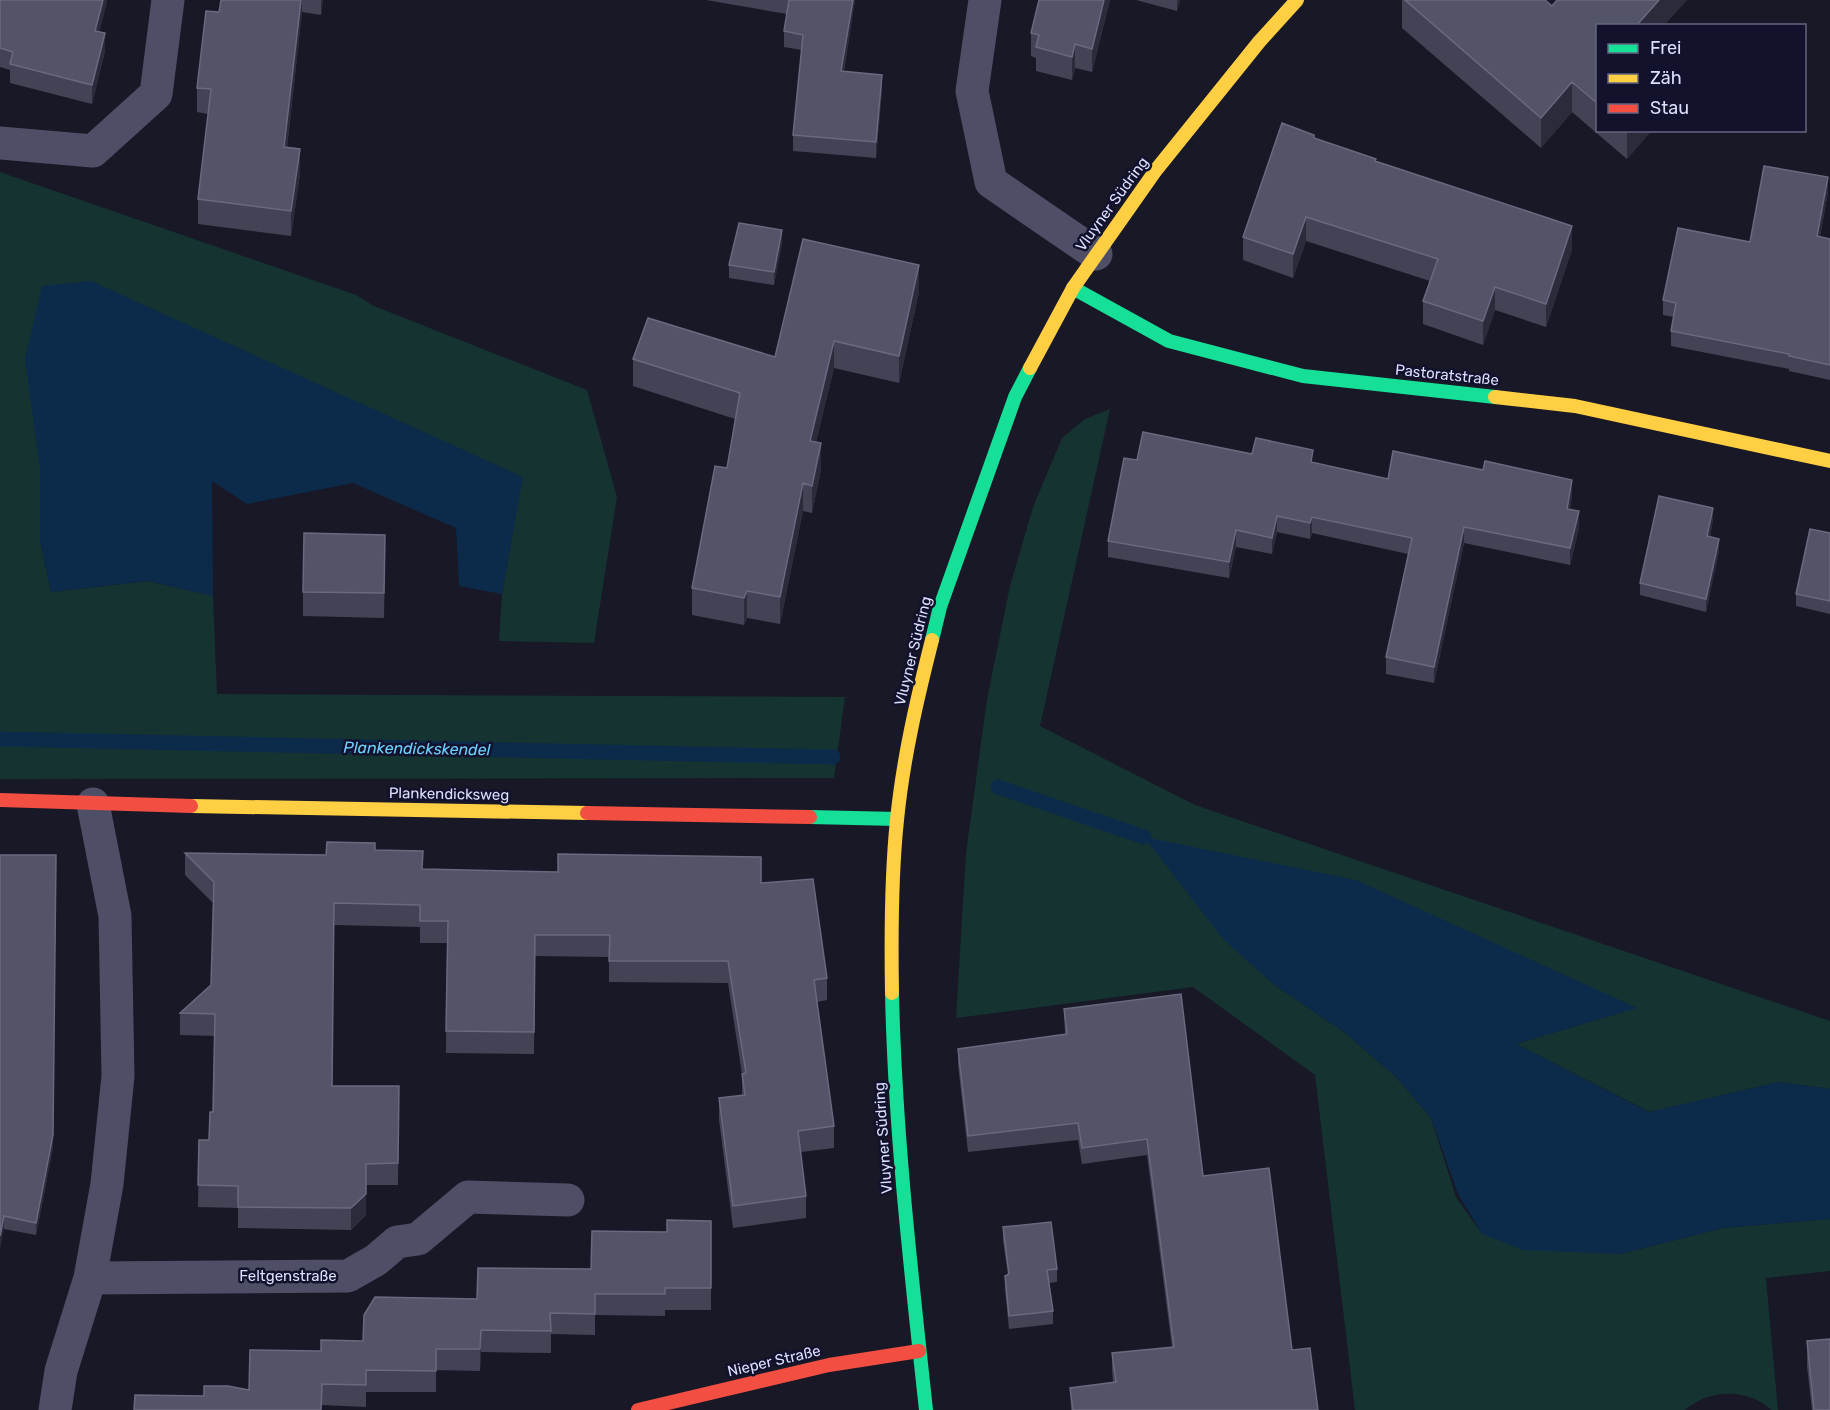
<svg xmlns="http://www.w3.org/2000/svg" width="1830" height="1410" viewBox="0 0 1830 1410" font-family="Rubik,sans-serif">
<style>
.green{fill:#153330}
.water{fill:#0c2b4a}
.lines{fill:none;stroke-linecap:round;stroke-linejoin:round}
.stream{stroke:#0c2b4a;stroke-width:15}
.street{stroke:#4e4f67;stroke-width:33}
.fast{stroke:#16e098;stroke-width:14}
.slow{stroke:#ffcf43;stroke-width:14}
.jam{stroke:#f24e42;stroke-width:14}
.wall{fill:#434355}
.shaded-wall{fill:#2b2b3b}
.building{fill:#535467;stroke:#69697f;stroke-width:1.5}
.labels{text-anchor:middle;stroke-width:5;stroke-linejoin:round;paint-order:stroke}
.street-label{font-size:15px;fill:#dedfff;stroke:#12122d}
.water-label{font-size:16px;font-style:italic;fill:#6cd0ff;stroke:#12122d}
</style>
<rect width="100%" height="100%" fill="#181827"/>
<path class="green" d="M 0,172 L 356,295 L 374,306 L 587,390 L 617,497 L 594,643 L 499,641 L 502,594 L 522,477 L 40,469 L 40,541 L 51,592 L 148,581 L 213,596 L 217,694 L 845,697 L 834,778 L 0,779 Z
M 1110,409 L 1040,726 L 1195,805 L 1830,1021 L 1830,1089 L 1779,1082 L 1650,1112 L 1516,1044 L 1636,1008 L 1273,984 L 1344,1032 L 1395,1076 L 1431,1118 L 1456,1197 L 1482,1234 L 1620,1254 L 1723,1228 L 1830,1219 L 1830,1271 L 1766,1278 L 1778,1410 L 1771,1410 C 1748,1388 1709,1389 1685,1410 L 1355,1410 L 1315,1075 L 1193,987 L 956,1018 L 966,853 L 987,699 L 1010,586 L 1033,507 L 1062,438 L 1085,419 Z"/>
<path class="water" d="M 91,281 L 523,477 L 502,594 L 459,586 L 456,528 L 353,483 L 247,504 L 212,481 L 213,596 L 148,581 L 51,592 L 40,541 L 40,469 L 25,359 L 42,286 Z
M 1144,837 L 1356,880 L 1637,1008 L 1516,1044 L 1649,1112 L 1779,1082 L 1830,1089 L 1830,1219 L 1723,1228 L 1620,1254 L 1523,1250 L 1482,1234 L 1458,1194 L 1431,1118 L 1395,1076 L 1344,1032 L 1273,984 L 1223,939 Z"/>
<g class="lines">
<path class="stream" d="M 0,739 L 833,757
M 998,787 L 1144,837"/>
<path class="street" d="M 985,0 L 972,91 L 991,182 L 1096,254
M 0,143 L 93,151 L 156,94 L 168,0
M 90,1278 L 348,1276 L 376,1260 L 397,1242 L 418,1239 L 468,1197 L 568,1200
M 55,1410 L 61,1371 L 90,1278 L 107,1184 L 118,1076 L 115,916 L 93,804"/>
<path class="fast" d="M 1073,288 L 1169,341 L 1303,376 L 1495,397
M 932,640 L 940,607 L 1015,397 L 1030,368
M 810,817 L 897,819
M 892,993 C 895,1133 911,1271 926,1410"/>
<path class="slow" d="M 1030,368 L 1073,288 L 1156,170 L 1259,42 L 1297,0
M 1495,397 L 1575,406 L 1830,461
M 191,806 L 587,813
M 892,993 C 891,935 891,877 897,820 C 903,759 917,699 932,640"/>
<path class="jam" d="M 0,800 L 191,806
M 587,813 L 810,817
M 638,1410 L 829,1365 L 919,1351"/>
</g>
<path class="wall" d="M 0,0 L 107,0 L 99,32 L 105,51 L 92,104 L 10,83 L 10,70 L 0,67 Z
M 221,0 L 323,0 L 321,15 L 302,12 L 287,148 L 300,174 L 291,236 L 198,224 L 198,199 L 208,114 L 197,112 L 197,88 L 219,12 Z
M 706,0 L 855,0 L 844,71 L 882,90 L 876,158 L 793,151 L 793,135 L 802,50 L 784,47 L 784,31 L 787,14 Z
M 1110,0 L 1092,72 L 1075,68 L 1072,80 L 1036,71 L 1036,58 L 1031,56 L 1031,33 Z
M 1136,0 L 1180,0 L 1177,11 Z
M 1402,0 L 1545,0 L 1552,6 L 1687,0 L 1663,26 L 1598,26 L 1598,130 L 1652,130 L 1627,159 L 1572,112 L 1541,148 L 1402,28 Z
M 1314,138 L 1376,161 L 1572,250 L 1546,327 L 1495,310 L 1483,345 L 1423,324 L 1423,301 L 1430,281 L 1306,241 L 1293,278 L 1243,260 L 1243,237 Z
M 1828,192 L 1820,237 L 1830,239 L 1830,380 L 1789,371 L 1789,369 L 1671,346 L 1671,331 L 1674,317 L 1663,315 L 1663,300 L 1750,242 Z
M 782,243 L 774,285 L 729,278 L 729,265 Z
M 919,292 L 899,383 L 834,368 L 816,442 L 821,470 L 812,513 L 803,511 L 780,624 L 747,618 L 744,625 L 692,615 L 692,588 L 727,468 L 735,419 L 633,386 L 633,359 L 775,357 Z
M 1252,454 L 1313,463 L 1388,479 L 1572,496 L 1570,509 L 1579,528 L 1570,565 L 1464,543 L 1434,683 L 1386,674 L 1386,657 L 1408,554 L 1312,533 L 1310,539 L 1277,532 L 1272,554 L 1236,547 L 1229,578 L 1108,557 L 1108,541 L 1137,460 Z
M 1713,520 L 1710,537 L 1719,551 L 1706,612 L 1640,595 L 1640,583 Z
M 1830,533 L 1830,614 L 1796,606 L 1796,594 Z
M 385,560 L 384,618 L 303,616 L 303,592 Z
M 375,850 L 423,869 L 761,883 L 827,978 L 827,1000 L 817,1002 L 834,1126 L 834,1148 L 801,1152 L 806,1196 L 806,1218 L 733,1228 L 719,1120 L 719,1098 L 742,1096 L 742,1074 L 728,983 L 609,982 L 609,957 L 535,956 L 534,1054 L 446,1053 L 447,943 L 420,943 L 420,927 L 334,925 L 332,1086 L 399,1086 L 398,1185 L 366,1185 L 366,1215 L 351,1230 L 238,1228 L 238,1208 L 198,1207 L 199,1140 L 209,1140 L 213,1112 L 215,1036 L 180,1035 L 180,1013 L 211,985 L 213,903 L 185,875 L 185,853 L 326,855 Z
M 0,855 L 53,1148 L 36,1235 L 4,1229 Z
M 1064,1009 L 1203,1176 L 1292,1350 L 1318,1410 L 1071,1410 L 1070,1388 L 1113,1382 L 1112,1370 L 1112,1353 L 1172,1347 L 1147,1155 L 1082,1164 L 1078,1140 L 968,1152 L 958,1065 L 958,1049 L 1065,1035 Z
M 711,1221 L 711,1310 L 665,1310 L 665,1316 L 595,1315 L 595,1335 L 551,1334 L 551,1353 L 481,1352 L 480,1371 L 436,1370 L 436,1392 L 366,1392 L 366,1407 L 322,1405 L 204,1396 L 249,1390 L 321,1351 L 363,1341 L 477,1299 L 591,1269 L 667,1232 Z
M 1003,1227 L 1057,1269 L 1057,1282 L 1049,1283 L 1053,1311 L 1053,1324 L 1009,1329 L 1005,1289 L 1005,1276 L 1008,1275 L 1003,1240 Z
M 1807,1341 L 1830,1410 L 1812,1410 L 1807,1366 Z"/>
<path class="shaded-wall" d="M 103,0 L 107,0 L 107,3 L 95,49 L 95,31 Z
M 301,0 L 302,0 L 302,12 L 284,172 L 284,147 Z
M 321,0 L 323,0 L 321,15 Z
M 853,0 L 855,0 L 841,86 L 841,71 Z
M 1104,0 L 1110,0 L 1092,72 L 1092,49 Z
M 1177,0 L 1180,0 L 1177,11 Z
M 1659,0 L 1687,0 L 1663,26 L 1636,26 Z
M 105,33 L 105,51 L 92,104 L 92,85 Z
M 1075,44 L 1075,68 L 1072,80 L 1072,57 Z
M 882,75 L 882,90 L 876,158 L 876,142 Z
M 1572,82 L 1572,112 L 1541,148 L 1541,118 Z
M 1627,130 L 1652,130 L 1627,159 Z
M 300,149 L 300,174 L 291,236 L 291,211 Z
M 1828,177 L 1828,192 L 1817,252 L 1817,236 Z
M 1306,217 L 1306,241 L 1293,278 L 1293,254 Z
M 1572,226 L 1572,250 L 1546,327 L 1546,304 Z
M 782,230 L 782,243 L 774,285 L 774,272 Z
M 919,265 L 919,292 L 899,383 L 899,356 Z
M 1495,287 L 1495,310 L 1483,345 L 1483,321 Z
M 834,341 L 834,368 L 810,468 L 810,441 Z
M 821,443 L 821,470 L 812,513 L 812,486 Z
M 1572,480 L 1572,496 L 1567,525 L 1567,509 Z
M 803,483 L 803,511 L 780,624 L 780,597 Z
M 1713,508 L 1713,520 L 1707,549 L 1707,536 Z
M 1579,511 L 1579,528 L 1570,565 L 1570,548 Z
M 1277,516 L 1277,532 L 1272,554 L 1272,538 Z
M 1312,517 L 1312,533 L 1310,539 L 1310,523 Z
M 1464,527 L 1464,543 L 1434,683 L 1434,667 Z
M 1236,530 L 1236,547 L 1229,578 L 1229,562 Z
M 1719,539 L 1719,551 L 1706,612 L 1706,599 Z
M 747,591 L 747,618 L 744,625 L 744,598 Z
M 56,855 L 53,1148 L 36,1235 L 36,1223 Z
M 366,1185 L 366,1215 L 351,1230 L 351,1208 Z
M 4,1216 L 4,1229 L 0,1249 L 0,1236 Z
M 481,1330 L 481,1352 L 480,1371 L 480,1349 Z"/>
<path class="building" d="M 0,0 L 103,0 L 95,31 L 105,33 L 92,85 L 10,64 L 13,52 L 0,48 Z
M 221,0 L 301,0 L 284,147 L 300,149 L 291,211 L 198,199 L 211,89 L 197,88 L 206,11 L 219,12 Z
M 789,0 L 853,0 L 841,71 L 882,75 L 876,142 L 793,135 L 803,35 L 784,31 Z
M 1039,0 L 1104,0 L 1092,49 L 1075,44 L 1072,57 L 1036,47 L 1039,35 L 1031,33 Z
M 1405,0 L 1545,0 L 1552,6 L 1557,0 L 1659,0 L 1636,26 L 1598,26 L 1598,104 L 1572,82 L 1541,118 Z
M 1282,123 L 1314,135 L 1314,138 L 1376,159 L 1375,161 L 1572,226 L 1546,304 L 1495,287 L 1483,321 L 1423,301 L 1438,259 L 1306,217 L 1293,254 L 1243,237 Z
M 1764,166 L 1828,177 L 1817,236 L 1830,239 L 1830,365 L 1789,356 L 1789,354 L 1671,331 L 1676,303 L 1663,300 L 1678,228 L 1750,242 Z
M 739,223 L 782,230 L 774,272 L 729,265 Z
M 803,239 L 919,265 L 899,356 L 834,341 L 810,441 L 821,443 L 812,486 L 803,483 L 780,597 L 747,591 L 744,598 L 692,588 L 715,466 L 727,468 L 740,393 L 633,359 L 648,318 L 775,357 Z
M 1143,432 L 1252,454 L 1256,438 L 1313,450 L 1311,462 L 1388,479 L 1393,451 L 1483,470 L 1485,461 L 1572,480 L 1567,509 L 1579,511 L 1570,548 L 1464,527 L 1434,667 L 1386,657 L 1412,538 L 1312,517 L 1310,523 L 1277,516 L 1272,538 L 1236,530 L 1229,562 L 1108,541 L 1124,458 L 1137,460 Z
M 1659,496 L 1713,508 L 1707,536 L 1719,539 L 1706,599 L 1640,583 Z
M 1810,529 L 1830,533 L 1830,601 L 1796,594 Z
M 304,533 L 385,535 L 384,593 L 303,592 Z
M 327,842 L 375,843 L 375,850 L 423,851 L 422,869 L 558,872 L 558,854 L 761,857 L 761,883 L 813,879 L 827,978 L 814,980 L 834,1126 L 798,1131 L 806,1196 L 733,1206 L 719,1098 L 745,1095 L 742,1074 L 746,1073 L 728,961 L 609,961 L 610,935 L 535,935 L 534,1032 L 446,1031 L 448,921 L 420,921 L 420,905 L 334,903 L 332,1086 L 399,1086 L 398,1163 L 366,1164 L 366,1194 L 351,1208 L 238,1207 L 238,1186 L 198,1185 L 199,1140 L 209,1140 L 210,1112 L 213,1112 L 215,1014 L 180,1013 L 211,985 L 214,882 L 185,853 L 326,855 Z
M 0,855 L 56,855 L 53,1135 L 36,1223 L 4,1216 L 0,1236 Z
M 1181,994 L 1203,1176 L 1269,1168 L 1292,1350 L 1310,1348 L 1318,1410 L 1073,1410 L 1070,1388 L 1116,1382 L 1112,1353 L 1174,1347 L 1147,1139 L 1082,1148 L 1078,1123 L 968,1136 L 958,1049 L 1067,1034 L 1064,1009 Z
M 667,1220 L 711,1221 L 711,1288 L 665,1288 L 665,1294 L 595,1294 L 595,1314 L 550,1313 L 551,1331 L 481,1330 L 480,1349 L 436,1349 L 436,1371 L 366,1370 L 366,1385 L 322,1384 L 321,1410 L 134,1410 L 135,1395 L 204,1396 L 204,1386 L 228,1386 L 249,1390 L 250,1350 L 321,1351 L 321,1340 L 363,1341 L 364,1315 L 375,1297 L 477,1299 L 478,1268 L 591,1269 L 592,1231 L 667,1232 Z
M 1051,1222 L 1057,1269 L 1047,1270 L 1053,1311 L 1009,1316 L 1005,1276 L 1009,1274 L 1003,1227 Z
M 1830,1339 L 1830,1410 L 1814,1410 L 1807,1341 Z"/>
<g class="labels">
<g class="street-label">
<text transform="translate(1112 204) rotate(-54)" y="5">Vluyner Südring</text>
<text transform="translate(1447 375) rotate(6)" y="5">Pastoratstraße</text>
<text transform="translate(913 651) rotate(-76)" y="5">Vluyner Südring</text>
<text transform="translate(449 794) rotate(1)" y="5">Plankendicksweg</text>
<text transform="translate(883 1138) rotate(-94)" y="5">Vluyner Südring</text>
<text x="288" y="1281">Feltgenstraße</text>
<text transform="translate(774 1361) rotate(-13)" y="5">Nieper Straße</text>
</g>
<g class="water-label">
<text transform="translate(417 748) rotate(1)" y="6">Plankendickskendel</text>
</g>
</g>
<rect x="1596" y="24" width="210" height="108" fill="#12122d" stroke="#646481" stroke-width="1.5"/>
<rect x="1608" y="44" width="30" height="9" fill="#16e098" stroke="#646481" stroke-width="1.5"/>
<text x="1650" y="54" font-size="18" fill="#dedfff">Frei</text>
<rect x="1608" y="74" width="30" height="9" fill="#ffcf43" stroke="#646481" stroke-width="1.5"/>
<text x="1650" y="84" font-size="18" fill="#dedfff">Zäh</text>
<rect x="1608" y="104" width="30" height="9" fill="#f24e42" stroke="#646481" stroke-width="1.5"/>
<text x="1650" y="114" font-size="18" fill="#dedfff">Stau</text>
</svg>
